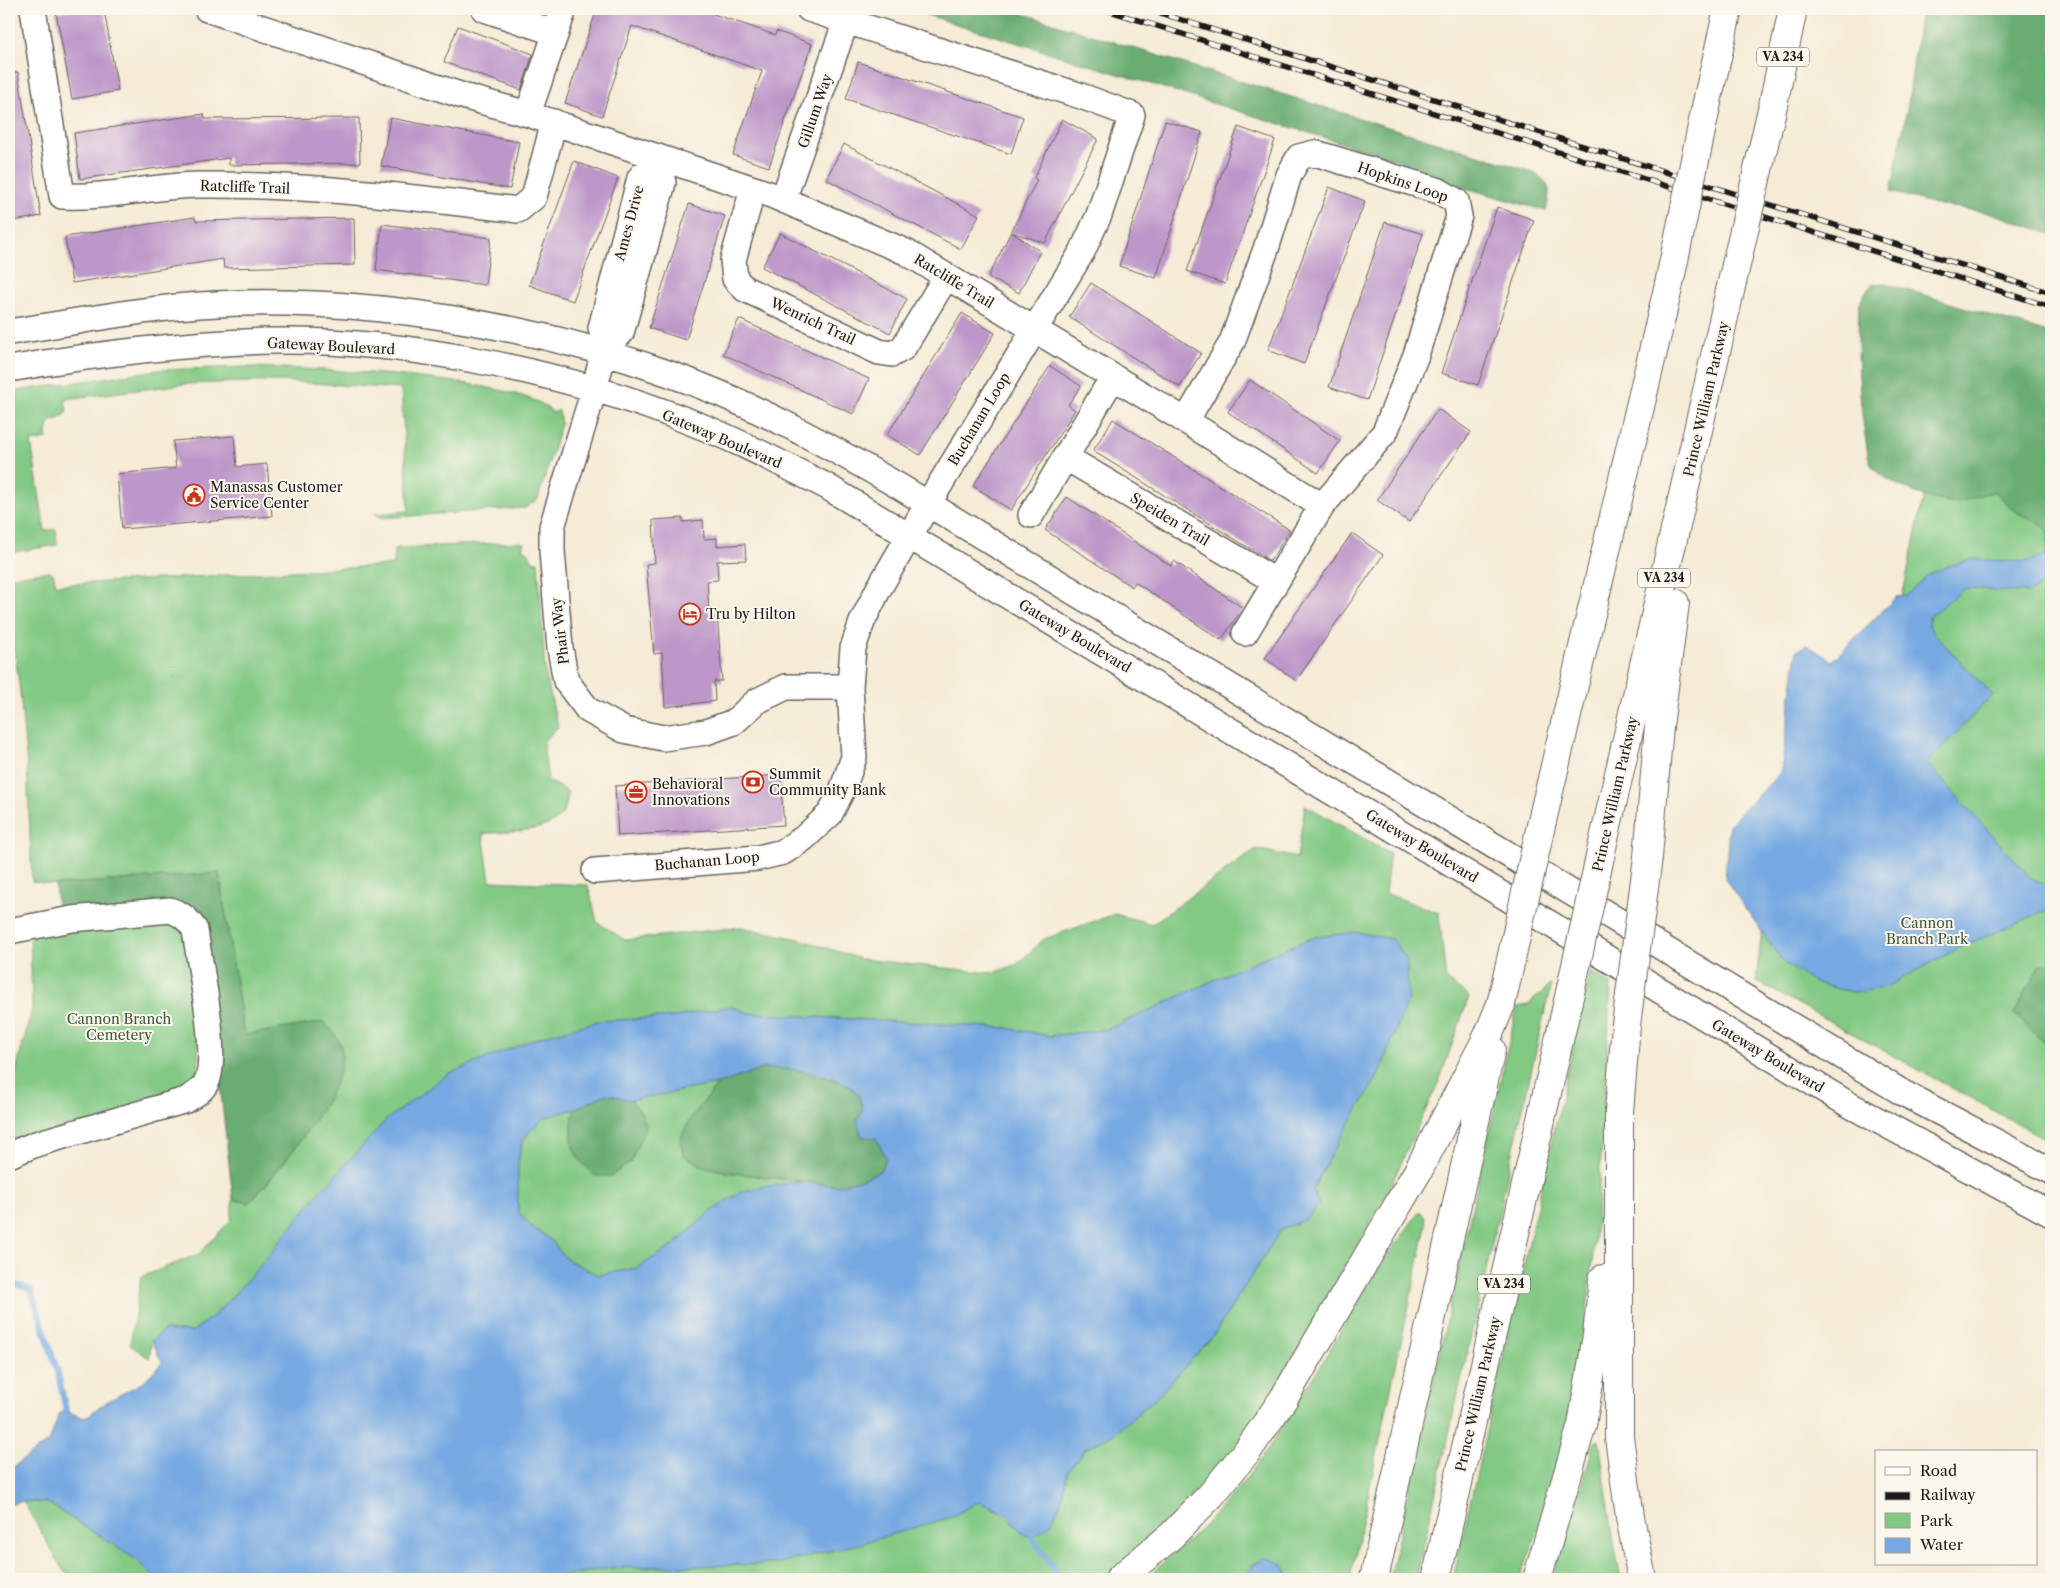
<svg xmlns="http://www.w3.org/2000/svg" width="2060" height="1588" viewBox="0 0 2060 1588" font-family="'Libre Caslon Text',serif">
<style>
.green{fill:#82c984;stroke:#4f7250}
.forest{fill:#69ad72;stroke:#426447}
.water{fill:#76a9e2;stroke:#49627f;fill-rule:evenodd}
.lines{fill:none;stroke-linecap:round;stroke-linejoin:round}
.stream{stroke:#76a9e2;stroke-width:6}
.building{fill:#bd97c9}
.minor-casing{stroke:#68645d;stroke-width:28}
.highway-casing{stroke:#68645d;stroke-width:30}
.minor{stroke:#fff;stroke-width:25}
.highway{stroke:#fff;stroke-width:28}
.rail-casing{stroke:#1c1c1c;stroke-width:5.5}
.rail{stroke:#fbf7ec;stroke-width:4;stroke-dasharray:11;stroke-linecap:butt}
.highway-bridge-casing{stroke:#68645d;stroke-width:30;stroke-linecap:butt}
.highway-bridge{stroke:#fff;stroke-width:28}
.labels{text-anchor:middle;stroke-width:4;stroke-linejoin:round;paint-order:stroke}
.shield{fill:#fbf7ec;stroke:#5f5e5a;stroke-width:1}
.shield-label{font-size:12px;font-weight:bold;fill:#1c1c1c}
.street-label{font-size:14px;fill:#1c1c1c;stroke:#fbf7ec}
.poi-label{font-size:14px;fill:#1c1c1c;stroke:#fbf7ec;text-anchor:start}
.park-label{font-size:14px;fill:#405940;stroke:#fbf7ec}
</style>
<rect width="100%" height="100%" fill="#fbf7ec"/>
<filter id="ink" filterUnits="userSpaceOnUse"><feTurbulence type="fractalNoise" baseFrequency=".02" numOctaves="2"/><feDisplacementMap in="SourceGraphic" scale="10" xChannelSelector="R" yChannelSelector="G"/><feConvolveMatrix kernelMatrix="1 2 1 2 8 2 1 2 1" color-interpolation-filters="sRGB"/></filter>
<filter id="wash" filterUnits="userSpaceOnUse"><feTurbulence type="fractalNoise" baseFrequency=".0096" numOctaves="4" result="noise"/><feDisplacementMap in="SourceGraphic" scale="20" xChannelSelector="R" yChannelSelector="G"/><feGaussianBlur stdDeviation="1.12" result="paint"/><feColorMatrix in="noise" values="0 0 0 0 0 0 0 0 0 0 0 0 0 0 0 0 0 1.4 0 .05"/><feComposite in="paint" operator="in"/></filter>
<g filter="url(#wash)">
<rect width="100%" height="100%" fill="#f5ebd6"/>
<path class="green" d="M 1960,328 L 2051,356 L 2051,1142 L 1756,981 L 1764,912 L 1852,830 Z
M 245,367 C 297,368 526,376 553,413 L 559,410 L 561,424 L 538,499 L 525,508 L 382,518 L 375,514 L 409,511 L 401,389 L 279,381 L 185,384 L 65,399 L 67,412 C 57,425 47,412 47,439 L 31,442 L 45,531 L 56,529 L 57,545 L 9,553 L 9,392 L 158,370 Z
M 520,542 L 524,543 L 522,548 L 529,553 L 533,562 L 538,561 L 545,672 L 558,727 L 543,742 L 548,781 L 567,791 C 572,836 514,830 483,834 L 490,881 L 588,885 L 597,922 L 625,940 L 741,927 L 799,939 L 861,959 L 991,973 L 1016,965 L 1044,939 L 1115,914 L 1152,924 L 1256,849 L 1297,858 L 1305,805 L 1390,853 L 1385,893 L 1439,913 L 1446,980 L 1469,997 L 1439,1081 L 1389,1189 L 1278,1383 L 1231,1454 L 1173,1516 L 1105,1579 L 545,1579 L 609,1568 L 775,1564 L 951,1517 L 978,1502 C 999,1508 1011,1520 1026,1536 L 1061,1501 L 1068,1470 L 1086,1449 L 1112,1435 L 1157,1397 L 1213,1336 L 1281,1230 L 1306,1219 L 1318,1205 L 1313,1190 L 1329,1158 L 1315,937 L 1253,962 L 1109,1029 L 1051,1036 L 1006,1028 L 748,1013 L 731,1006 L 676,1017 L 598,1021 L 259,1267 L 217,1313 L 192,1332 L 165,1331 L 152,1340 L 149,1358 L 130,1345 L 141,1277 L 199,1254 L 231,1220 L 233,1199 L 249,1203 L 270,1180 L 328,1100 L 324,1022 L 244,1035 L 219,873 L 55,885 L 32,881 L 27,766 L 19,682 L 9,618 L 9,577 L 49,571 L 53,573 L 56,585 L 394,565 L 394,550 L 398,548 Z
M 170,910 L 195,930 L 199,1091 L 9,1155 L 9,1097 L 32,1009 L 30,926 Z
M 1590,972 L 1611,984 C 1601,1146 1597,1326 1554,1483 C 1544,1516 1532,1548 1520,1579 L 1453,1579 Z
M 1551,984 L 1416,1579 L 1389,1579 L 1517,1007 L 1528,1005 Z
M 718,1084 L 689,1121 L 727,1172 L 802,1182 L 767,1186 L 740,1192 L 709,1213 L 673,1246 L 637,1268 L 597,1275 L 566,1259 L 551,1240 L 531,1226 L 518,1211 C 516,1178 512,1138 544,1118 C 552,1113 565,1111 574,1109 C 570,1144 568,1150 595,1176 L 642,1114 L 631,1100 Z
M 1420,1211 L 1425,1218 L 1426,1226 L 1350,1579 L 1289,1579 C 1287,1571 1283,1569 1277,1564 C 1263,1553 1249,1565 1243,1579 L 1146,1579 L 1203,1527 L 1240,1487 L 1263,1456 L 1318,1370 L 1376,1271 Z
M 1599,1440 L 1615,1549 L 1621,1579 L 1551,1579 L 1595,1442 Z
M 23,1501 L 48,1503 L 137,1560 L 156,1579 L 75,1579 L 63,1570 Z"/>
<path class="forest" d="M 908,9 L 1008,9 L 1530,171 C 1552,183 1551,188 1546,211 L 1417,174 L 1419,167 Z
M 1921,9 L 2051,9 L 2051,234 L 1991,213 L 1939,205 L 1891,192 L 1908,103 Z
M 1885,283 L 2051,334 L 2051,555 L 2044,558 L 2048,543 L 2047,529 C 2036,520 2023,517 2012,509 C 2005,504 2002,496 1994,492 C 1979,494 1966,503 1951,502 C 1929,500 1886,484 1872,466 C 1868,460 1867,448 1866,441 C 1858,395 1857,351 1859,305 L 1865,293 L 1872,284 Z
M 219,873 L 244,1035 L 324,1022 C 332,1031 343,1041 342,1055 C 341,1098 278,1171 249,1203 L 233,1199 L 202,928 L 193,912 L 58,915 L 55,885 Z
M 2040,964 L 2051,964 L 2051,1049 L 2014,1014 Z
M 765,1068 L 787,1068 L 843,1082 L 858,1094 L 886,1158 L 880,1171 L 863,1179 L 838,1186 L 727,1172 L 702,1166 L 683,1155 L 680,1140 L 689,1121 L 718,1084 Z
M 607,1094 L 631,1100 L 642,1114 L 645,1128 L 631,1162 L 611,1176 L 595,1176 C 568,1150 570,1144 574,1109 Z"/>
<path class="water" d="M 2051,555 L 2051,579 L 2030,593 L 1965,588 L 1930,616 L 1928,624 L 1934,634 L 1993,695 L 1927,763 L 2030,877 L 2051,888 L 2051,908 L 1959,948 L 1886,987 L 1855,993 L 1815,983 L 1784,963 L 1725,879 L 1729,825 L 1781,772 L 1797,650 L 1807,645 L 1832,661 L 1896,597 L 1906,596 L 1927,576 L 1948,566 L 1974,559 L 2023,562 Z
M 1356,932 L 1392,939 L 1407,960 L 1408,999 L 1379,1074 L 1329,1158 L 1313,1190 L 1319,1205 L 1306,1219 L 1281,1230 L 1213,1336 L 1157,1397 L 1112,1435 L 1085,1449 L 1068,1471 L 1061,1501 L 1051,1524 L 1032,1537 C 1021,1535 1016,1524 1008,1516 C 999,1509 988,1505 978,1502 L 951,1517 L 859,1544 L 775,1564 L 609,1568 L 545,1579 L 156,1579 L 137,1560 L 48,1503 L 23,1501 L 9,1505 L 9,1470 L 50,1440 L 59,1414 L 66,1411 L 84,1418 L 110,1400 L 142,1383 L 162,1363 L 152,1340 L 165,1330 L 192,1332 L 217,1313 L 259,1267 L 318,1194 L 386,1120 L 448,1074 L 537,1038 L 598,1021 L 676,1017 L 731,1006 L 748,1013 L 1006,1028 L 1051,1036 L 1109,1029 L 1253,962 L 1315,937 ZM 765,1068 C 790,1068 842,1073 858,1094 C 860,1098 861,1104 863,1109 L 857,1121 L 862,1137 L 876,1138 L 886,1158 L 880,1171 L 863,1179 L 838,1186 L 802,1182 L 767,1186 L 740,1192 L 709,1213 L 673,1246 L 637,1268 L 598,1275 L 566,1259 L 551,1240 L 531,1226 L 518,1211 L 518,1163 L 522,1139 L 544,1118 L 574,1109 L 606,1094 L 631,1100 L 718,1084 Z
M 1263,1558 L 1271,1559 L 1283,1565 L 1289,1579 L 1243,1579 L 1255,1564 Z"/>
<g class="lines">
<path class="stream" d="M 9,1282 L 31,1290 L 58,1373 L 66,1411
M 1032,1537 L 1056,1572"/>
</g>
<g id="blocks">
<path class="building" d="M 76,9 L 104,9 L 118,91 L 72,99 L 56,12 Z
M 597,9 L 699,9 L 775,35 L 776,31 L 812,44 L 769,167 L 733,155 L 762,71 L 632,26 L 602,116 L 565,103 Z
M 458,26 L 533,54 L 521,90 L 444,62 Z
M 858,62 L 1023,117 L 1011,154 L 846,99 Z
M 18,72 L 41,216 L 9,222 L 9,73 Z
M 204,114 L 205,119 L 359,118 L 360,163 L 229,165 L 229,158 L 80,179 L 74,133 Z
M 390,118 L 519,142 L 510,189 L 381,166 Z
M 1062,119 L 1098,139 L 1045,243 L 1011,232 L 1037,180 L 1034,178 Z
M 1165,121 L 1202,132 L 1156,278 L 1119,266 Z
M 1238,127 L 1275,140 L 1225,284 L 1187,271 Z
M 844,144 L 979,215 L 961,249 L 826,179 Z
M 574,161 L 618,178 L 573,301 L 529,285 Z
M 1329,187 L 1365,201 L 1304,364 L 1268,350 Z
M 689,204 L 725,216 L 686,340 L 649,328 Z
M 1497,207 L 1534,220 L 1478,385 L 1441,373 Z
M 195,217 L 196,221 L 354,218 L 355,265 L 224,268 L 223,259 L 72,283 L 65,237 Z
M 1385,222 L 1423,234 L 1367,400 L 1329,387 Z
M 382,224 L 491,238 L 485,285 L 376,270 Z
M 1011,232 L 1040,251 L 1019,293 L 988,277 Z
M 780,233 L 907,299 L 890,333 L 762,267 Z
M 1091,283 L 1201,353 L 1180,387 L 1069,317 Z
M 962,313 L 995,333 L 920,455 L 887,435 Z
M 739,319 L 869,379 L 853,414 L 723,354 Z
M 1050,366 L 1081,386 L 1068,405 L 1075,410 L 1011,510 L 973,486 Z
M 1250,380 L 1340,441 L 1318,473 L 1228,412 Z
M 1438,409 L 1471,432 L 1409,522 L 1377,500 Z
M 1113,419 L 1290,530 L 1270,561 L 1093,451 Z
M 234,436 L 237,467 L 267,464 L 272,516 L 122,529 L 117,474 L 176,468 L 173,441 Z
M 1067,497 L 1171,566 L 1174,561 L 1243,608 L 1221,640 L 1135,582 L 1132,587 L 1045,530 Z
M 683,518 L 683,522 L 703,520 L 704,539 L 717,538 L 717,546 L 745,544 L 746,560 L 717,561 L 718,580 L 707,581 L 709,613 L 717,612 L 722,681 L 714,681 L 715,701 L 665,707 L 662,653 L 654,654 L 646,564 L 655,563 L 653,520 Z
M 1352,533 L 1383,555 L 1296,681 L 1265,658 Z
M 780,775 L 784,825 L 618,836 L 615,786 Z"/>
</g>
</g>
<g filter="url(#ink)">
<use href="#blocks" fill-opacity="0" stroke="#68645d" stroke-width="1"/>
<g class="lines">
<g class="minor-casing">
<path id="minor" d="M 33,9 L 62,196 C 108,198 152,186 198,185 C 305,184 412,197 518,210 L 534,197 L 554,122
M 207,9 L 466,97 L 528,114 L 769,194 L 906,252 L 1186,421 L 1322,506
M 484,9 L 556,33
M 528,114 L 564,9
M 658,157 L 663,183 L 621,333 L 606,343 L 601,328 L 640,178 Z
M 753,189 L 733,260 L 735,279 L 745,289 L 879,352 L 892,354 L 903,348 L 946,277
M 783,200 L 846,21
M 9,332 C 77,322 148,307 217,304 C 362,297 531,324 667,373 C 750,402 826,444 902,488 L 1903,1093 L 2051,1171
M 606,343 L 594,390 L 552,527 L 552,551 L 560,648 L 566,681 L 588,710 L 624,730 L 663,738 L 706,732 L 734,722 L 757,701 L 786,687 L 850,687
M 9,369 C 97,354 184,343 274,341 C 408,339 563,372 688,421 C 735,439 780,463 826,486 L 1848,1104 L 2051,1214
M 1186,421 L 1232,342 L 1266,249 L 1289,175 L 1299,157 L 1315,153 L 1439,191 L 1456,201 L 1459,216 L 1416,355 L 1385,432 L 1322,506 L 1245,633
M 1065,457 L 1275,581
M 1031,515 L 1113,377
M 595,871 L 758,858 L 783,852 L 804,838 L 830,814 L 843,788 L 854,757 L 850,687 L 853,648 L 862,622 L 879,588 L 928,504 L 1082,252 L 1099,215 L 1132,115 L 1081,96 L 809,9
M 9,931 L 72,919 L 170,910 C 182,914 188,919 195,930 C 199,962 220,1058 206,1083 C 202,1091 194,1095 186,1100 L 36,1144 L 9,1155"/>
</g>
<g class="highway-casing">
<path id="highway" d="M 1709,93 L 1728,9
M 1773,105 L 1793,9
M 1542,821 L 1669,284
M 1601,852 L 1727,304
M 1648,857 L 1659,726 L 1675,603
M 1626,1025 L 1619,1112 L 1619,1437 L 1630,1517 L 1642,1579
M 1119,1579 L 1172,1535 L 1211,1495 L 1248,1450 L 1284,1398 L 1418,1171 L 1488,1036 L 1501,1004
M 1374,1579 L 1491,1049
M 1436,1579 L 1571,988
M 1537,1579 L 1582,1425 L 1597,1335 L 1603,1279"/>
</g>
<use href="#minor" class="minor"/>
<use href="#highway" class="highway"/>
<g class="rail-casing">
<path id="rail" d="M 1103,9 L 2051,307
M 1147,9 L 2051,293"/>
</g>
<use href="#rail" class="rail"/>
<g class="highway-bridge-casing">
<path id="highway-bridge" d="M 1669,284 L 1709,93
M 1727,304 L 1773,105
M 1571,988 L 1601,852
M 1501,1004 L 1542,821
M 1626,1025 L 1648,857"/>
</g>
<use href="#highway-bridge" class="highway-bridge"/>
</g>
</g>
<defs>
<g id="civic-ring" transform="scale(1.125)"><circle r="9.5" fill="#fbf7ec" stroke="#c8321e" stroke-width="1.5"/><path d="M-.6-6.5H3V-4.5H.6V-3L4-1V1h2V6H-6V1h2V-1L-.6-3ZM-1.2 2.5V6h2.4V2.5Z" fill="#c8321e"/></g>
<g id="hotel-ring" transform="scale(1.125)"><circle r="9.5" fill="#fbf7ec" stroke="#c8321e" stroke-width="1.5"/><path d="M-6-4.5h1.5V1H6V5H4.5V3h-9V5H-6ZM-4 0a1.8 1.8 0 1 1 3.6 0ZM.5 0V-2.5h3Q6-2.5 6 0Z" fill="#c8321e"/></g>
<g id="bank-ring" transform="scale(1.125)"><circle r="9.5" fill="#fbf7ec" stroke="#c8321e" stroke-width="1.5"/><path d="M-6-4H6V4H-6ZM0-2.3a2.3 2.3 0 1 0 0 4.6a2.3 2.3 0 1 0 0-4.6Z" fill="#c8321e"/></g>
<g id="office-ring" transform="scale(1.125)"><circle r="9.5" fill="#fbf7ec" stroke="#c8321e" stroke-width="1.5"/><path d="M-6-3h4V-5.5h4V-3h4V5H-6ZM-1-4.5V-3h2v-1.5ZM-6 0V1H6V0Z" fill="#c8321e"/></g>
</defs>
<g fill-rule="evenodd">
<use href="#civic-ring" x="194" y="495"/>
<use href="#hotel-ring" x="690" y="614"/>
<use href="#bank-ring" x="753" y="782"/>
<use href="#office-ring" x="636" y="792"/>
</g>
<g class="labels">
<g class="shield">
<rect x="1757" y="47.5" width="52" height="19" rx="4"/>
<rect x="1638" y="568.5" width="52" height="19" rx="4"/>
<rect x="1478" y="1274.5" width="52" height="19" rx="4"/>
</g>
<g class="shield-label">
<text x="1783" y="61">VA 234</text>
<text x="1664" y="582">VA 234</text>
<text x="1504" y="1288">VA 234</text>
</g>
<g class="street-label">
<text transform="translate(815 111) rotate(-71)" y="5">Gillum Way</text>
<text transform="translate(1403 182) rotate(19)" y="5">Hopkins Loop</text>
<text transform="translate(245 187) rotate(2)" y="5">Ratcliffe Trail</text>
<text transform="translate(629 223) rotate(-75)" y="5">Ames Drive</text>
<text transform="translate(954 281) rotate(31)" y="5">Ratcliffe Trail</text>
<text transform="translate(813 321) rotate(25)" y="5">Wenrich Trail</text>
<text transform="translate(331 346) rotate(3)" y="5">Gateway Boulevard</text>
<text transform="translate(1706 399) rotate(-77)" y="5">Prince William Parkway</text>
<text transform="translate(979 419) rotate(-59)" y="5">Buchanan Loop</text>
<text transform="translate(722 439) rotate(23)" y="5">Gateway Boulevard</text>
<text transform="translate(1170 519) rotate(31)" y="5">Speiden Trail</text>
<text transform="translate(560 631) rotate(-97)" y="5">Phair Way</text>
<text transform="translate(1075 636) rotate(31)" y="5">Gateway Boulevard</text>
<text transform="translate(1615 794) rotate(-77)" y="5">Prince William Parkway</text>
<text transform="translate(1422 846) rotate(31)" y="5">Gateway Boulevard</text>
<text transform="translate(707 861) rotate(-5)" y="5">Buchanan Loop</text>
<text transform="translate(1768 1056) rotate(31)" y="5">Gateway Boulevard</text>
<text transform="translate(1478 1394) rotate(-77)" y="5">Prince William Parkway</text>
</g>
<g class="poi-label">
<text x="210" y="492">Manassas Customer<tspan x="210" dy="16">Service Center</tspan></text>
<text x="706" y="619">Tru by Hilton</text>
<text x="769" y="779">Summit<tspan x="769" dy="16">Community Bank</tspan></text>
<text x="652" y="789">Behavioral<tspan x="652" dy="16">Innovations</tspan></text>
</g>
<g class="park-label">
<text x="1927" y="928">Cannon<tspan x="1927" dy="16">Branch Park</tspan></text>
<text x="119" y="1024">Cannon Branch<tspan x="119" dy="16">Cemetery</tspan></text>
</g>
</g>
<rect width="2060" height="1588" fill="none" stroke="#fbf7ec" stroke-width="30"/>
<rect x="1875" y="1450" width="162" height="115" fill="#fbf7ec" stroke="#a29f99"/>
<rect x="1885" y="1467" width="25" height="8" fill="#ffffff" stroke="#a29f99"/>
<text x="1920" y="1476" font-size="15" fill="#1c1c1c">Road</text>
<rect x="1885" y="1492" width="25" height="8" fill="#1c1c1c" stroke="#a29f99"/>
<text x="1920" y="1500" font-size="15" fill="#1c1c1c">Railway</text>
<rect x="1885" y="1513" width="25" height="15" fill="#82c984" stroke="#a29f99"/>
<text x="1920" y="1526" font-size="15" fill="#1c1c1c">Park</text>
<rect x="1885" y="1538" width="25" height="15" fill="#76a9e2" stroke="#a29f99"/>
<text x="1920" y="1550" font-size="15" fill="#1c1c1c">Water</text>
</svg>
